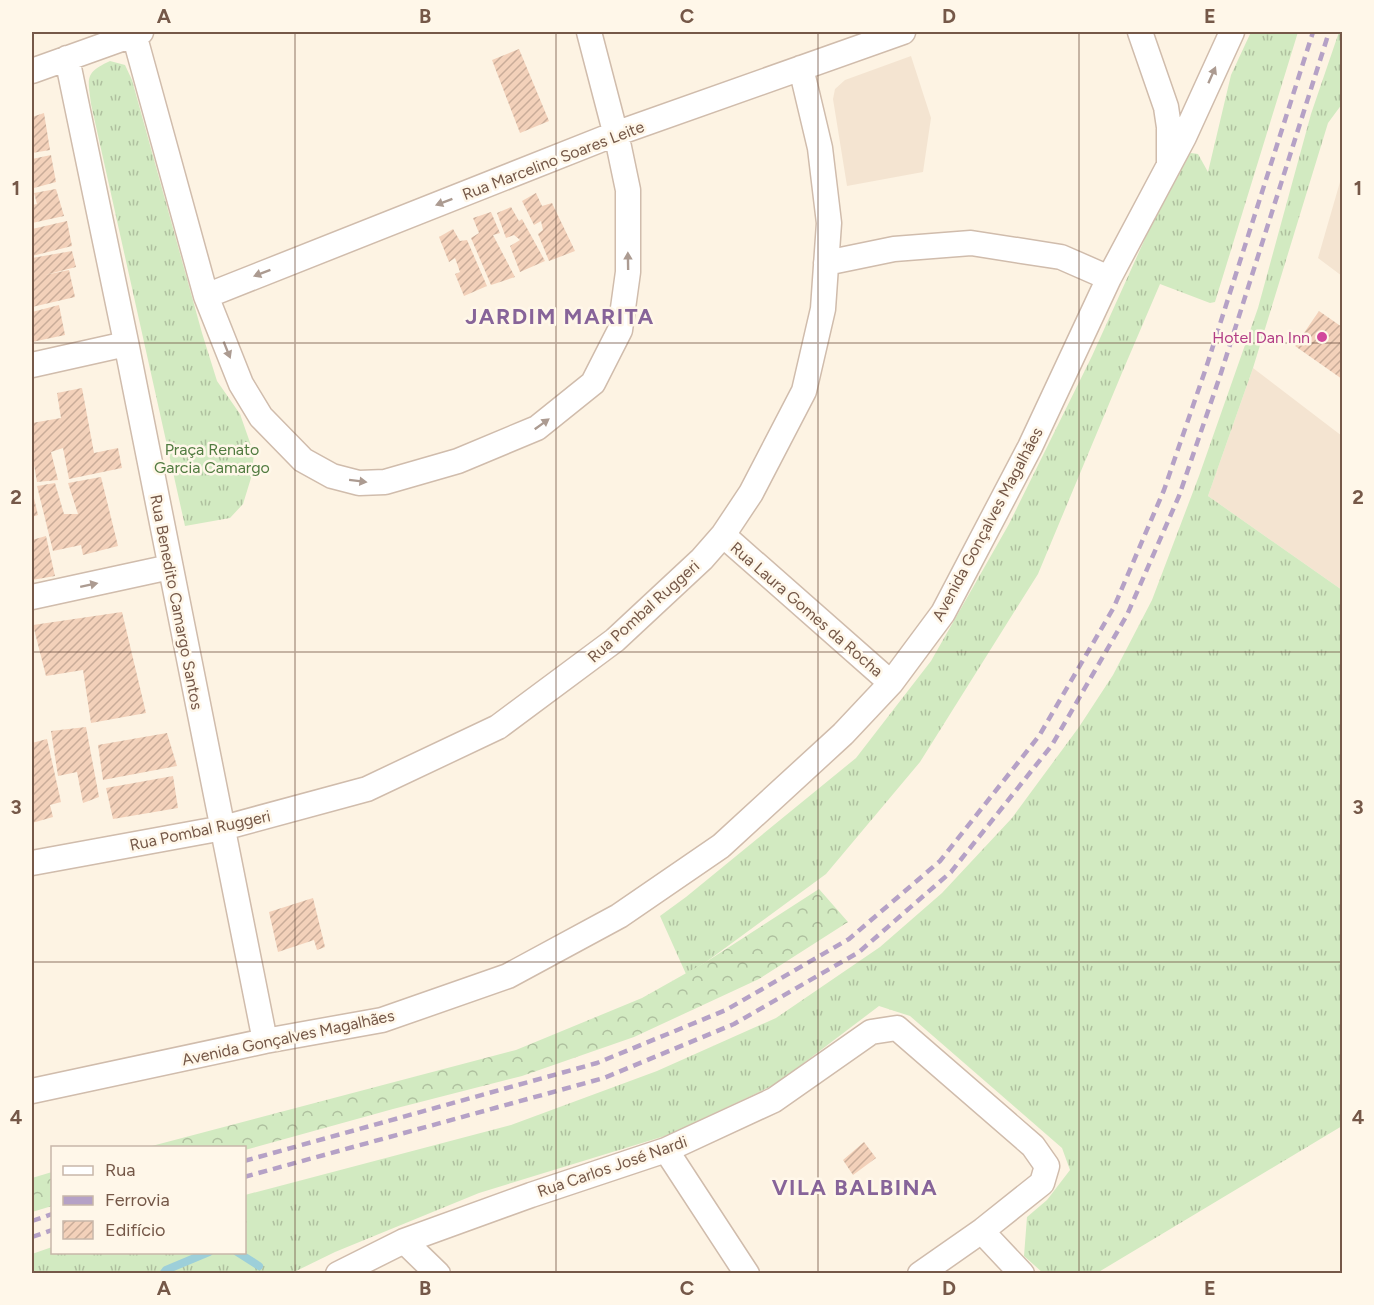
<svg xmlns="http://www.w3.org/2000/svg" width="1374" height="1305" viewBox="0 0 1374 1305" font-family="Figtree,sans-serif">
<style>
.residential{fill:#f4e4d1}
.grass{fill:url(#grass-tufts)}
.forest{fill:url(#forest-crowns)}
.lines{fill:none;stroke-linecap:round;stroke-linejoin:round}
.stream{stroke:#9dcfd9;stroke-width:8}
.building{fill:url(#building-hatch)}
.minor-casing{stroke:#d0bcac;stroke-width:27}
.minor{stroke:#fff;stroke-width:24}
.rail{stroke:#b5a1c6;stroke-width:4.5;stroke-dasharray:9 6;stroke-linecap:butt}
.oneway{fill:#ac9b91}
.grid{fill:none;stroke:#755848;stroke-width:1.5;stroke-opacity:0.55}
.hotel-dot{fill:#d1479c;stroke:#fff7e9;stroke-width:2}
.labels{text-anchor:middle;stroke-width:5;stroke-linejoin:round;paint-order:stroke}
.street-label{font-size:16px;fill:#755848;stroke:#fff7e9}
.hotel-label{font-size:16px;fill:#b23c85;stroke:#fff7e9;text-anchor:end}
.park-label{font-size:16px;fill:#517b40;stroke:#fff7e9}
.district-label{font-size:22px;font-weight:bold;letter-spacing:1.5px;fill:#876499;stroke:#fff7e9}
.neatline{fill:none;stroke:#755848;stroke-width:2}
.grid-label{font-size:20px;text-anchor:middle;font-weight:bold;fill:#755848}
</style>
<defs>
<pattern id="grass-tufts" width="24" height="20" patternUnits="userSpaceOnUse" patternTransform="scale(1.5)"><rect width="24" height="20" fill="#d2eac1"/><path d="M3 7l-1-3M5 7V3M7 7l1-3M15 17l-1-3M17 17v-4M19 17l1-3" fill="none" stroke="#afc09f"/></pattern>
<pattern id="forest-crowns" width="20" height="18" patternUnits="userSpaceOnUse" patternTransform="scale(1.5)"><rect width="20" height="18" fill="#d2eac1"/><path d="M2 6a3 3 0 1 1 6 0M12 15a3 3 0 1 1 6 0" fill="none" stroke="#afc09f"/></pattern>
<pattern id="building-hatch" width="6" height="6" patternUnits="userSpaceOnUse" patternTransform="scale(1.5)"><rect width="6" height="6" fill="#f3d1ba"/><path d="M-1 1l2-2M0 6l6-6M5 7l2-2" fill="none" stroke="#c9ac99"/></pattern>
</defs>
<rect width="100%" height="100%" fill="#fdf3e3"/>
<path class="residential" d="M 911,56 L 931,118 L 923,172 L 847,186 L 833,99 L 835,89 L 845,80 Z
M 1340,182 L 1342,184 L 1342,276 L 1318,258 Z
M 1253,368 L 1342,436 L 1342,590 L 1208,496 Z"/>
<path class="grass" d="M 1251,32 L 1298,32 L 1215,302 L 1210,303 L 1160,284 L 1124,368 L 1038,574 L 920,762 L 826,874 L 706,962 L 686,974 L 660,916 L 686,897 L 856,758 L 931,661 L 1009,524 L 1092,356 L 1181,159 L 1191,153 L 1198,154 L 1208,172 L 1231,75 Z
M 1339,32 L 1342,32 L 1342,104 L 1328,123 L 1253,368 L 1208,496 L 1342,590 L 1342,1126 L 1097,1273 L 1043,1273 L 1024,1256 L 1027,1217 L 1047,1200 L 1070,1170 L 1062,1148 L 910,1016 L 879,1006 L 776,1084 L 668,1135 L 479,1193 L 335,1252 L 292,1273 L 32,1274 L 32,1254 L 52,1247 L 52,1252 L 244,1252 L 245,1195 L 511,1125 L 657,1071 L 776,1018 L 880,947 L 942,893 L 1012,818 L 1079,727 L 1113,675 L 1152,600 L 1199,476 L 1258,308 L 1311,114 Z
M 110,61 L 125,65 L 132,80 L 202,333 L 217,381 L 240,414 L 254,454 L 251,478 L 243,504 L 230,518 L 185,526 L 91,104 C 88,78 84,73 110,61 Z"/>
<path class="forest" d="M 819,889 L 848,922 L 759,979 L 634,1037 L 522,1076 L 393,1109 L 245,1150 L 244,1148 L 148,1147 L 516,1050 L 642,998 L 706,962 Z
M 52,1172 L 52,1206 L 32,1212 L 32,1178 Z"/>
<g class="lines">
<path class="stream" d="M 237,1252 L 259,1266
M 163,1274 L 166,1270 L 209,1252"/>
</g>
<path class="building" d="M 519,49 L 549,121 L 520,133 L 492,60 Z
M 44,113 L 50,150 L 32,153 L 32,117 Z
M 51,155 L 56,182 L 34,188 L 32,183 L 32,159 Z
M 56,189 L 64,216 L 32,223 L 32,205 L 37,204 L 34,193 Z
M 536,193 L 542,206 L 552,203 L 575,251 L 549,261 L 538,234 L 543,230 L 541,221 L 534,225 L 522,201 Z
M 511,207 L 519,221 L 522,219 L 545,261 L 520,272 L 510,246 L 520,240 L 514,235 L 506,238 L 497,213 Z
M 491,212 L 500,233 L 493,235 L 515,277 L 491,285 L 471,238 L 479,233 L 473,218 Z
M 67,221 L 72,246 L 32,256 L 32,229 Z
M 453,229 L 460,241 L 467,240 L 487,286 L 464,296 L 455,274 L 460,272 L 455,258 L 449,262 L 439,237 Z
M 72,251 L 76,267 L 45,275 L 69,270 L 75,297 L 32,307 L 32,258 Z
M 59,305 L 65,335 L 32,342 L 32,312 Z
M 1319,311 L 1342,327 L 1342,379 L 1295,346 Z
M 82,388 L 94,453 L 118,448 L 122,468 L 69,479 L 63,448 L 51,452 L 58,480 L 37,482 L 32,453 L 32,423 L 61,418 L 57,393 Z
M 101,477 L 118,546 L 83,555 L 81,545 L 53,551 L 37,486 L 55,483 L 64,514 L 78,514 L 68,483 Z
M 32,490 L 38,515 L 32,517 Z
M 46,536 L 55,576 L 32,580 L 32,540 Z
M 122,612 L 146,713 L 91,723 L 83,670 L 46,676 L 33,625 Z
M 86,727 L 99,797 L 83,803 L 77,772 L 58,776 L 51,731 Z
M 167,733 L 177,766 L 103,780 L 98,745 Z
M 47,739 L 61,802 L 50,805 L 53,817 L 32,823 L 32,743 Z
M 173,776 L 178,808 L 113,819 L 106,788 Z
M 313,898 L 325,947 L 317,950 L 314,940 L 278,952 L 269,912 Z
M 864,1142 L 876,1158 L 853,1175 L 843,1160 Z"/>
<g class="lines">
<g class="minor-casing">
<path id="minor" d="M 1140,32 L 1166,107 L 1169,127 L 1169,163
M 134,34 L 206,296 L 241,384 L 261,417 L 303,460 L 332,476 L 359,483 L 385,482 L 458,461 L 537,428 L 593,383 L 620,330 L 628,272 L 628,190 L 619,147 L 589,32
M 67,58 L 126,342 L 265,1041
M 32,71 L 141,32
M 826,263 L 894,249 L 971,243 L 1061,257 L 1109,278
M 206,296 L 615,134 L 903,32
M 32,365 L 117,346 L 126,342
M 723,535 L 891,683
M 32,597 L 170,567
M 32,863 L 223,828 L 367,789 L 498,727 L 615,640 L 702,559 L 723,535 L 751,493 L 804,391 L 823,309 L 829,223 L 820,148 L 801,68
M 32,1091 L 265,1041 L 382,1020 L 508,976 L 619,916 L 721,846 L 843,734 L 891,683 L 943,613 L 1030,447 L 1109,278 L 1184,137 L 1232,32
M 666,1150 L 747,1274
M 983,1230 L 990,1240 L 1022,1274
M 404,1241 L 438,1274
M 338,1274 L 404,1241 L 531,1195 L 666,1150 L 774,1100 L 871,1032 L 897,1028 L 1033,1146 L 1047,1166 L 1042,1183 L 983,1230 L 920,1274"/>
</g>
<use href="#minor" class="minor"/>
<path class="rail" d="M 244,1161 L 597,1063 L 726,1010 L 849,939 L 940,861 L 1039,736 L 1114,607 L 1164,490 L 1206,368 L 1313,32
M 244,1177 L 604,1078 L 734,1024 L 859,952 L 951,872 L 1052,745 L 1127,615 L 1179,496 L 1221,373 L 1329,32
M 32,1221 L 52,1214
M 32,1237 L 52,1230"/>
</g>
<defs><path id="oneway-solid" d="M-6-.8H1V-3.2L6.5 0L1 3.2V.8H-6Z" transform="scale(1.5)"/></defs>
<g class="oneway">
<use href="#oneway-solid" transform="translate(1212 75) rotate(-66)"/>
<use href="#oneway-solid" transform="translate(444 202) rotate(159)"/>
<use href="#oneway-solid" transform="translate(628 261) rotate(-91)"/>
<use href="#oneway-solid" transform="translate(262 273) rotate(159)"/>
<use href="#oneway-solid" transform="translate(227 350) rotate(68)"/>
<use href="#oneway-solid" transform="translate(542 424) rotate(-36)"/>
<use href="#oneway-solid" transform="translate(358 481) rotate(7)"/>
<use href="#oneway-solid" transform="translate(89 585) rotate(-12)"/>
</g>
<path class="grid" d="M 295,32 L 295,1274M 556,32 L 556,1274M 818,32 L 818,1274M 1079,32 L 1079,1274M 32,343 L 1342,343M 32,652 L 1342,652M 32,962 L 1342,962"/>
<circle class="hotel-dot" cx="1322" cy="337" r="6"/>
<g class="labels">
<g class="street-label">
<text transform="translate(553 160) rotate(-21)" y="6">Rua Marcelino Soares Leite</text>
<text transform="translate(987 524) rotate(-62)" y="6">Avenida Gonçalves Magalhães</text>
<text transform="translate(177 602) rotate(79)" y="6">Rua Benedito Camargo Santos</text>
<text transform="translate(807 609) rotate(41)" y="6">Rua Laura Gomes da Rocha</text>
<text transform="translate(643 611) rotate(-42)" y="6">Rua Pombal Ruggeri</text>
<text transform="translate(200 830) rotate(-12)" y="6">Rua Pombal Ruggeri</text>
<text transform="translate(288 1037) rotate(-12)" y="6">Avenida Gonçalves Magalhães</text>
<text transform="translate(612 1166) rotate(-19)" y="6">Rua Carlos José Nardi</text>
</g>
<g class="hotel-label">
<text x="1310" y="343">Hotel Dan Inn</text>
</g>
<g class="park-label">
<text x="212" y="455">Praça Renato<tspan x="212" dy="18">Garcia Camargo</tspan></text>
</g>
<g class="district-label">
<text x="560" y="324">JARDIM MARITA</text>
<text x="855" y="1195">VILA BALBINA</text>
</g>
</g>
<rect width="1374" height="1305" fill="none" stroke="#fff7e9" stroke-width="66"/>
<rect x="51" y="1146" width="195" height="108" fill="#fff7e9" stroke="#c8b7a9" stroke-width="1.5"/>
<rect x="63" y="1166" width="30" height="9" fill="#ffffff" stroke="#c8b7a9" stroke-width="1.5"/>
<text x="105" y="1176" font-size="18" fill="#755848">Rua</text>
<rect x="63" y="1196" width="30" height="9" fill="#b5a1c6" stroke="#c8b7a9" stroke-width="1.5"/>
<text x="105" y="1206" font-size="18" fill="#755848">Ferrovia</text>
<rect x="63" y="1221" width="30" height="18" fill="url(#building-hatch)" stroke="#c8b7a9" stroke-width="1.5"/>
<text x="105" y="1236" font-size="18" fill="#755848">Edifício</text>
<rect x="33" y="33" width="1308" height="1239" class="neatline"/>
<g class="grid-label">
<text x="164" y="23">A</text>
<text x="425" y="23">B</text>
<text x="687" y="23">C</text>
<text x="949" y="23">D</text>
<text x="1210" y="23">E</text>
<text x="16" y="195">1</text>
<text x="1358" y="195">1</text>
<text x="16" y="504">2</text>
<text x="1358" y="504">2</text>
<text x="16" y="814">3</text>
<text x="1358" y="814">3</text>
<text x="16" y="1124">4</text>
<text x="1358" y="1124">4</text>
<text x="164" y="1295">A</text>
<text x="425" y="1295">B</text>
<text x="687" y="1295">C</text>
<text x="949" y="1295">D</text>
<text x="1210" y="1295">E</text>
</g>
</svg>
